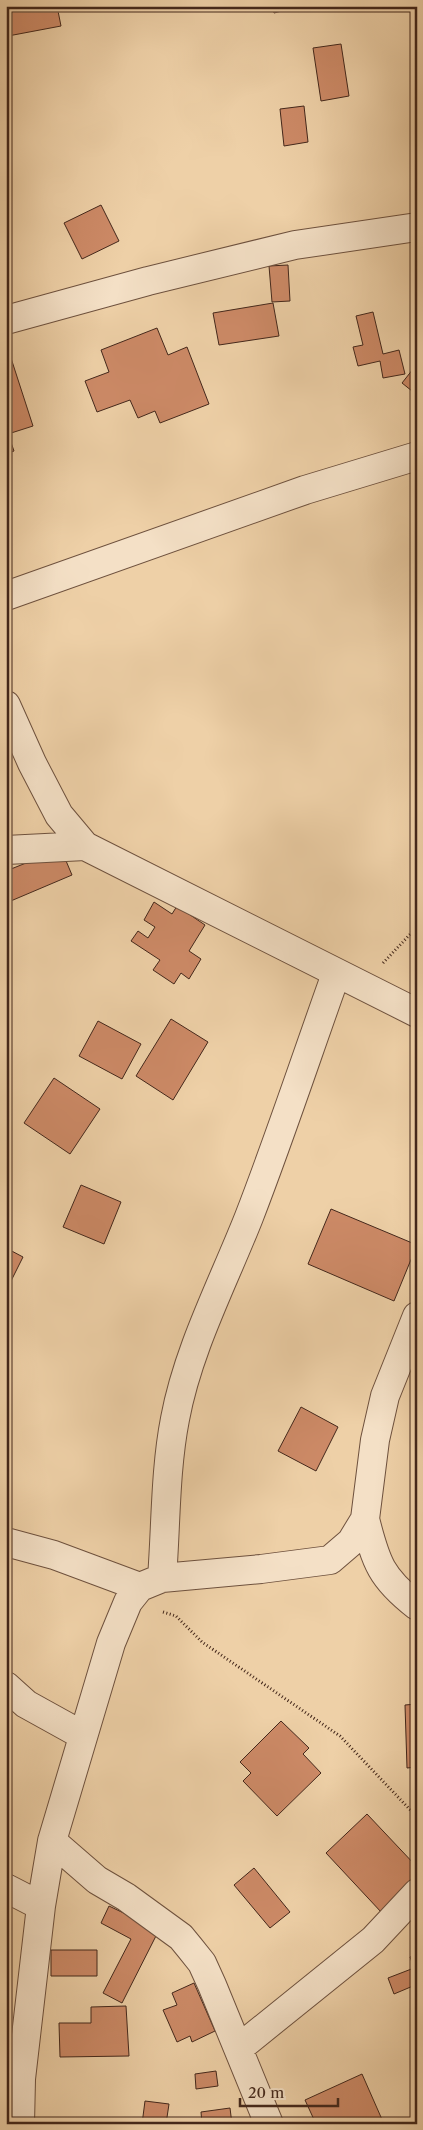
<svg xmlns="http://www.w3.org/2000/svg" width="423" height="2130" viewBox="0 0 423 2130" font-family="'Libre Caslon Text',serif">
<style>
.building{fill:#cd8a67;stroke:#43271b}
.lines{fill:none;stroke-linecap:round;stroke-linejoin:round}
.minor-casing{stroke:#6e513e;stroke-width:30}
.path{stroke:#43271b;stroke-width:3;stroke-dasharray:1 2.5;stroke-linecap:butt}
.minor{stroke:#f4e0c6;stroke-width:28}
</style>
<rect width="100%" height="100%" fill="#eed0a7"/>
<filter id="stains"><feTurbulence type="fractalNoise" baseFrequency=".004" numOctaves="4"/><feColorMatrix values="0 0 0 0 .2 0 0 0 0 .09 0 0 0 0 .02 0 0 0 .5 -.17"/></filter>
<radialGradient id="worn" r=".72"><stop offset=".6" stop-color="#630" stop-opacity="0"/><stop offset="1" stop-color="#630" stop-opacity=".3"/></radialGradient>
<path class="building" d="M 6,6 L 57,6 L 61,26 L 8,36 Z
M 272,6 L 301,6 L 274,13 Z
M 341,44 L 349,96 L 321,101 L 313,48 Z
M 304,106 L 308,142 L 284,146 L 280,109 Z
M 101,205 L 119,241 L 82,259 L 64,223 Z
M 288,265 L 290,301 L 272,302 L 269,266 Z
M 273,303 L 279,336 L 219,345 L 213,313 Z
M 373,312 L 383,354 L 399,350 L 405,374 L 383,378 L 380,361 L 358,366 L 353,347 L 363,345 L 356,316 Z
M 157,328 L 168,355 L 187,347 L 209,404 L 160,423 L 155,411 L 138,418 L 130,400 L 97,412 L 85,381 L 109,372 L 101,350 Z
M 10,355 L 33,426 L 8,434 L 14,451 L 6,454 L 6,356 Z
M 417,364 L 417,395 L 402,383 Z
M 61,849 L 72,875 L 6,903 L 6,871 Z
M 154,902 L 172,914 L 177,906 L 205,925 L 189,951 L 201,959 L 189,979 L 181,973 L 174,984 L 153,970 L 160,960 L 131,941 L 138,931 L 148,938 L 155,927 L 144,920 Z
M 171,1019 L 208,1042 L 173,1100 L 136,1076 Z
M 98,1021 L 141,1044 L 122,1079 L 79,1056 Z
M 54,1078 L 100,1109 L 70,1154 L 24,1123 Z
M 81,1185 L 121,1202 L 104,1244 L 63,1227 Z
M 331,1209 L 417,1245 L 394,1301 L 308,1264 Z
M 6,1248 L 23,1257 L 6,1291 Z
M 301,1407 L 338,1427 L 316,1471 L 278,1451 Z
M 417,1704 L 417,1767 L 407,1768 L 405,1705 Z
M 281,1721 L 309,1748 L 303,1754 L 321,1773 L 277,1816 L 243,1781 L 251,1773 L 240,1762 Z
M 367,1814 L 417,1867 L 417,1881 L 382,1913 L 326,1853 Z
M 254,1868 L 290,1912 L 270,1928 L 234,1885 Z
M 109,1906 L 159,1930 L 122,2003 L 103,1993 L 131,1939 L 101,1923 Z
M 51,1950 L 97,1950 L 97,1976 L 51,1976 Z
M 417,1954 L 417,1996 L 413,1986 L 394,1994 L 388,1978 L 414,1968 L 410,1957 Z
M 194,1983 L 215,2031 L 192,2042 L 190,2036 L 177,2042 L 163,2010 L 177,2005 L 172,1993 Z
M 126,2006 L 129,2056 L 60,2057 L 59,2023 L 91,2023 L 91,2007 Z
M 216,2071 L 218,2086 L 196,2089 L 195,2074 Z
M 362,2074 L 384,2124 L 316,2124 L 305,2100 Z
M 145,2101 L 169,2104 L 166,2124 L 142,2124 Z
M 230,2108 L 232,2124 L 202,2124 L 201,2112 Z"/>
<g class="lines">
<g class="minor-casing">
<path id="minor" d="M 6,320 L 148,281 L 295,245 L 417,227
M 6,596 L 305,490 L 417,456
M 6,705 L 32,763 L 59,815 L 85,846 L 417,1013
M 6,850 L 85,846
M 365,1519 C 376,1563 381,1578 417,1606
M 6,1542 L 54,1555 L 140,1587
M 162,1578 C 166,1526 165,1470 175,1419 C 188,1349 223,1283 249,1217 C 280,1137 307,1055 336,974
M 6,1686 L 26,1704 L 82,1735
M 52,1841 L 97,1880 L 126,1897 L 181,1937 L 190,1948 L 202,1963 L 212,1985 L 269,2124
M 6,1888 L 41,1906
M 239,2048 L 373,1940 L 417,1893
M 20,2124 L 21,2079 L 41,1906 L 52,1841 L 111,1643 L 128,1602 L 140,1587 L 162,1578 L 261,1569 L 330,1560 L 351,1542 L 365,1519 L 375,1440 L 385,1396 L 417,1316"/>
</g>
<path class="path" d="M 383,963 L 417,927
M 163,1612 L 176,1616 L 202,1642 L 340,1736 L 417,1817"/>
<use href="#minor" class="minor"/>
</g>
<rect width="423" height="2130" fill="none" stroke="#eed0a7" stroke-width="25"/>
<rect x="8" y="8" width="408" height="2115" fill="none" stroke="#43271b" stroke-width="2.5"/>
<rect x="12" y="12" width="398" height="2105" fill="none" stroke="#43271b"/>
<path d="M240 2098v8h98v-8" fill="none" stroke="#43271b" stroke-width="2.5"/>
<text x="248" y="2098" font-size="15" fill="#43271b" stroke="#f4e0c6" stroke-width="4" paint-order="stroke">20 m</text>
<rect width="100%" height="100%" filter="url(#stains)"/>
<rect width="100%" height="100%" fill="url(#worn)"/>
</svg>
